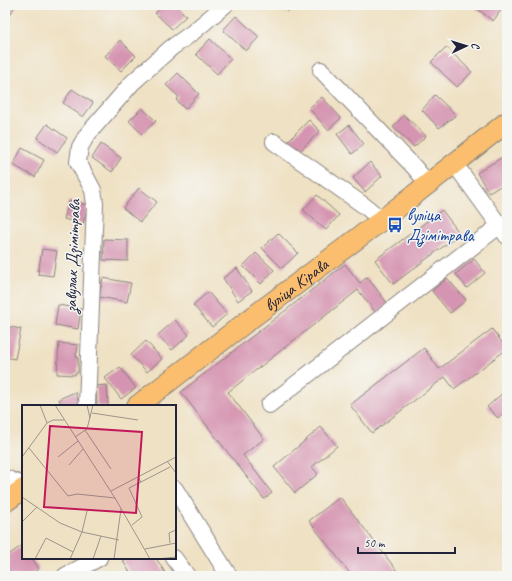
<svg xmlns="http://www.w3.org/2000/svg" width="512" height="581" viewBox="0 0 512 581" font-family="Caveat,sans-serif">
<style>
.building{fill:#d594b1}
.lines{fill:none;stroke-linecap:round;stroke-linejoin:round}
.minor-casing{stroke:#88827f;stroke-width:18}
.major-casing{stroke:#88827f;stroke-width:22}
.minor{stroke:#fff;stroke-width:16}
.major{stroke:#fabe6e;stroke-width:20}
.labels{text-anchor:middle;stroke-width:3;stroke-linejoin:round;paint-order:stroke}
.transit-label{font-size:17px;fill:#164399;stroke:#f6f6f2;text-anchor:start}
.street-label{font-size:17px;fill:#22223b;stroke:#f6f6f2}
.inset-road{fill:none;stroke:#9d958d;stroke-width:1}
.view{fill:#c2185b;fill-opacity:0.15;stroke:#c2185b;stroke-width:2}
.inset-edge{fill:none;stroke:#22223b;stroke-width:2}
</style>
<rect width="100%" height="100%" fill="#f6f6f2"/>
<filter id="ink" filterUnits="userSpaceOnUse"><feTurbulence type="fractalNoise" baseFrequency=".025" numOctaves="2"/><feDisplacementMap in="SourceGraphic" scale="8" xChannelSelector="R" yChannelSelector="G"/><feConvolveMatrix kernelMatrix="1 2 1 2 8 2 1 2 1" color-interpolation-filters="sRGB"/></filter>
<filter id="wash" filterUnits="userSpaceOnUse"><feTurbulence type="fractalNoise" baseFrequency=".012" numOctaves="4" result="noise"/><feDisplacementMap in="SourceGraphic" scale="16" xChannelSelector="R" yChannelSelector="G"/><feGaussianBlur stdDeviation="0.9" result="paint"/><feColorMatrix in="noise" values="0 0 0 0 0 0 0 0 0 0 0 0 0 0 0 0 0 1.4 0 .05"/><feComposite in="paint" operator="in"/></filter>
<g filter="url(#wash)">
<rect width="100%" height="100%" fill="#efe1c3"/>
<g id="blocks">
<path class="building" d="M 5,5 L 16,5 L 7,19 L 5,17 Z
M 164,5 L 176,5 L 186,16 L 172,29 L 155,13 Z
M 280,5 L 295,5 L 287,12 Z
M 472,5 L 502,5 L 504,6 L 493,21 Z
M 236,16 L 259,37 L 246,51 L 223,30 Z
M 210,39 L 231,59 L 217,74 L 196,54 Z
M 120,40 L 136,56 L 121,71 L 105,56 Z
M 446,47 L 472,72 L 457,87 L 431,62 Z
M 178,73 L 199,94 L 185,109 L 176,100 L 179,97 L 166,85 Z
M 72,89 L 93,103 L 83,117 L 63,103 Z
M 435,95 L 456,115 L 439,128 L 422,110 Z
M 322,97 L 341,118 L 328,130 L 309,108 Z
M 142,108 L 156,121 L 142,134 L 129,121 Z
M 404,115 L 426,136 L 414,147 L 393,127 Z
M 309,120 L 320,131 L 298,153 L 287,142 Z
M 47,124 L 67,138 L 57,152 L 37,138 Z
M 349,125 L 364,144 L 352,154 L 337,134 Z
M 101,144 L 121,158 L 112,172 L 92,158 Z
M 22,148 L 44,160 L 35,177 L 13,165 Z
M 504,156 L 507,162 L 507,182 L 489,193 L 477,173 Z
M 370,162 L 382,176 L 365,192 L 353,178 Z
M 139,188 L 157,202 L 140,222 L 123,208 Z
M 317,195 L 339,215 L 326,230 L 303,210 Z
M 69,201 L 88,205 L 83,224 L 64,219 Z
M 442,210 L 460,234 L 393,284 L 375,260 Z
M 278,233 L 298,253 L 282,268 L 262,248 Z
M 104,239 L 128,240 L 128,261 L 103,260 Z
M 42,249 L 57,251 L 53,276 L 38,274 Z
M 256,253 L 274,270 L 261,284 L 243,266 Z
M 474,259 L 485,273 L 467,288 L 456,274 Z
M 345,264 L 360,283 L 367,277 L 388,304 L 376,313 L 358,290 L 228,392 L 264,439 L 243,455 L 272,493 L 264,499 L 181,392 Z
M 237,268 L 252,291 L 238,301 L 223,278 Z
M 103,278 L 131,283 L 127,302 L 99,297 Z
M 447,278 L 466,300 L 450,313 L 432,291 Z
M 208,292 L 227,314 L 212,327 L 193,305 Z
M 58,305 L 81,309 L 78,329 L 55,325 Z
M 175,320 L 189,335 L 172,350 L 158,335 Z
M 5,326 L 21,329 L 15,359 L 5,357 Z
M 492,329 L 507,349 L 454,389 L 445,377 L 372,433 L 350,405 L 424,348 L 439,369 Z
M 146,341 L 162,359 L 147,372 L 131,355 Z
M 59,343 L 78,345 L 77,353 L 76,353 L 76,356 L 77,356 L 77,358 L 78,358 L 78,373 L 75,373 L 75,375 L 57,374 Z
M 120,367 L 136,388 L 121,399 L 105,378 Z
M 107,385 L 108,406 L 97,406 L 96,386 Z
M 507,389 L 507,409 L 498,418 L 487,407 Z
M 75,392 L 80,406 L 62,406 L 59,399 Z
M 321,427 L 337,446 L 312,467 L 318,474 L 295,493 L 274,467 Z
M 340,497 L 401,576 L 352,576 L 328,545 L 309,521 Z
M 23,545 L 23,558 L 32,558 L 39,569 L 28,576 L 5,576 L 5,557 Z
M 128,558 L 156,558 L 167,576 L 132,576 L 123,561 Z"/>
</g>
</g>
<g filter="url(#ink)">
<use href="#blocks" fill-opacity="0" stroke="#88827f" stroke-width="1"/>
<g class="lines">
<g class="minor-casing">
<path id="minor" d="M 321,70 L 415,168 L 428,184
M 274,142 L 366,207 L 382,220
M 454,163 L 507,236
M 269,405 L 495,229 L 498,224
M 87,406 L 95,204 L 93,190 L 78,162 L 80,147 L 87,135 L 132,83 L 171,48 L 192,33 L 225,5
M 5,478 L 23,485
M 175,489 L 229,576
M 174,558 L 187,576
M 65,576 L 99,558"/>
</g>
<g class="major-casing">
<g id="major">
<path id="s1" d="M 137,406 L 254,316 L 382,220 L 507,122"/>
<path d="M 5,502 L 23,489"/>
</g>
</g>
<use href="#minor" class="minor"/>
<use href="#major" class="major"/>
</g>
</g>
<defs>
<g id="bus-bare" transform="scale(1.2)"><path d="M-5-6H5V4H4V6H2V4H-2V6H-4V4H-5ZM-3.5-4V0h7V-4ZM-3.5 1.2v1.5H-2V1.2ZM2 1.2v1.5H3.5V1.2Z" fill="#1a4fb4" stroke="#f6f6f2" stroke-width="2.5" paint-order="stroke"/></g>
</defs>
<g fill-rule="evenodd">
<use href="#bus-bare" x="395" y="225"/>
</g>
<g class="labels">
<g class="transit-label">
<text x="407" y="221">вуліца<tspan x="407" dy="20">Дзімітрава</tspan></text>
</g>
<g class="street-label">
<text transform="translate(72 256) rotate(-88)" y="6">завулак Дзімітрава</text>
<text dy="6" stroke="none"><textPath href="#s1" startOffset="200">вуліца Кірава</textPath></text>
</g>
</g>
<g transform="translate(22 405)">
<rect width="154" height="154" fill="#efe1c3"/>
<path class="inset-road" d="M 18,0 L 25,18M 33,0 L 93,93 L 128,154M 65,0 L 68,13M 70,8 L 116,15M 63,25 L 89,64M 53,32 L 65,24 L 71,0M 7,43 L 46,91 L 55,89 L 93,93M 0,52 L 25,18 L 31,15 L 42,15M 36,52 L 56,36M 145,56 L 154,68M 47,60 L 61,44M 116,72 L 119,77 L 148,62M 89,86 L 154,52M 0,92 L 38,118 L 60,127 L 97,135M 0,117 L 15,102M 110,120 L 120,112 L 107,83 L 119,77M 148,138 L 147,128 L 154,125M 123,144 L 154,138M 13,154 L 24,133 L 51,147M 48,154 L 60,127 L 65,106M 71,154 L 79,131M 92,154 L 99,104M 135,154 L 154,152"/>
<path class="view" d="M 28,21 L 120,27 L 114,108 L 22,102 Z"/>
<rect width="154" height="154" class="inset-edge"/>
</g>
<rect width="512" height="581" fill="none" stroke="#f6f6f2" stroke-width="20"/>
<g transform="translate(466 46) rotate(86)" stroke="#f6f6f2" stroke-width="3" paint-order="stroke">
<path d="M0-3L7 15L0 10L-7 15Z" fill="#22223b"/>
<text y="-6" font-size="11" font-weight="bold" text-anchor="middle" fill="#22223b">С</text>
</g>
<path d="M358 547v6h97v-6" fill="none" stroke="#22223b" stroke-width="2"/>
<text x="364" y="547" font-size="12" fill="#22223b" stroke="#f6f6f2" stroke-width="3" paint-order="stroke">50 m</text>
</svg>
